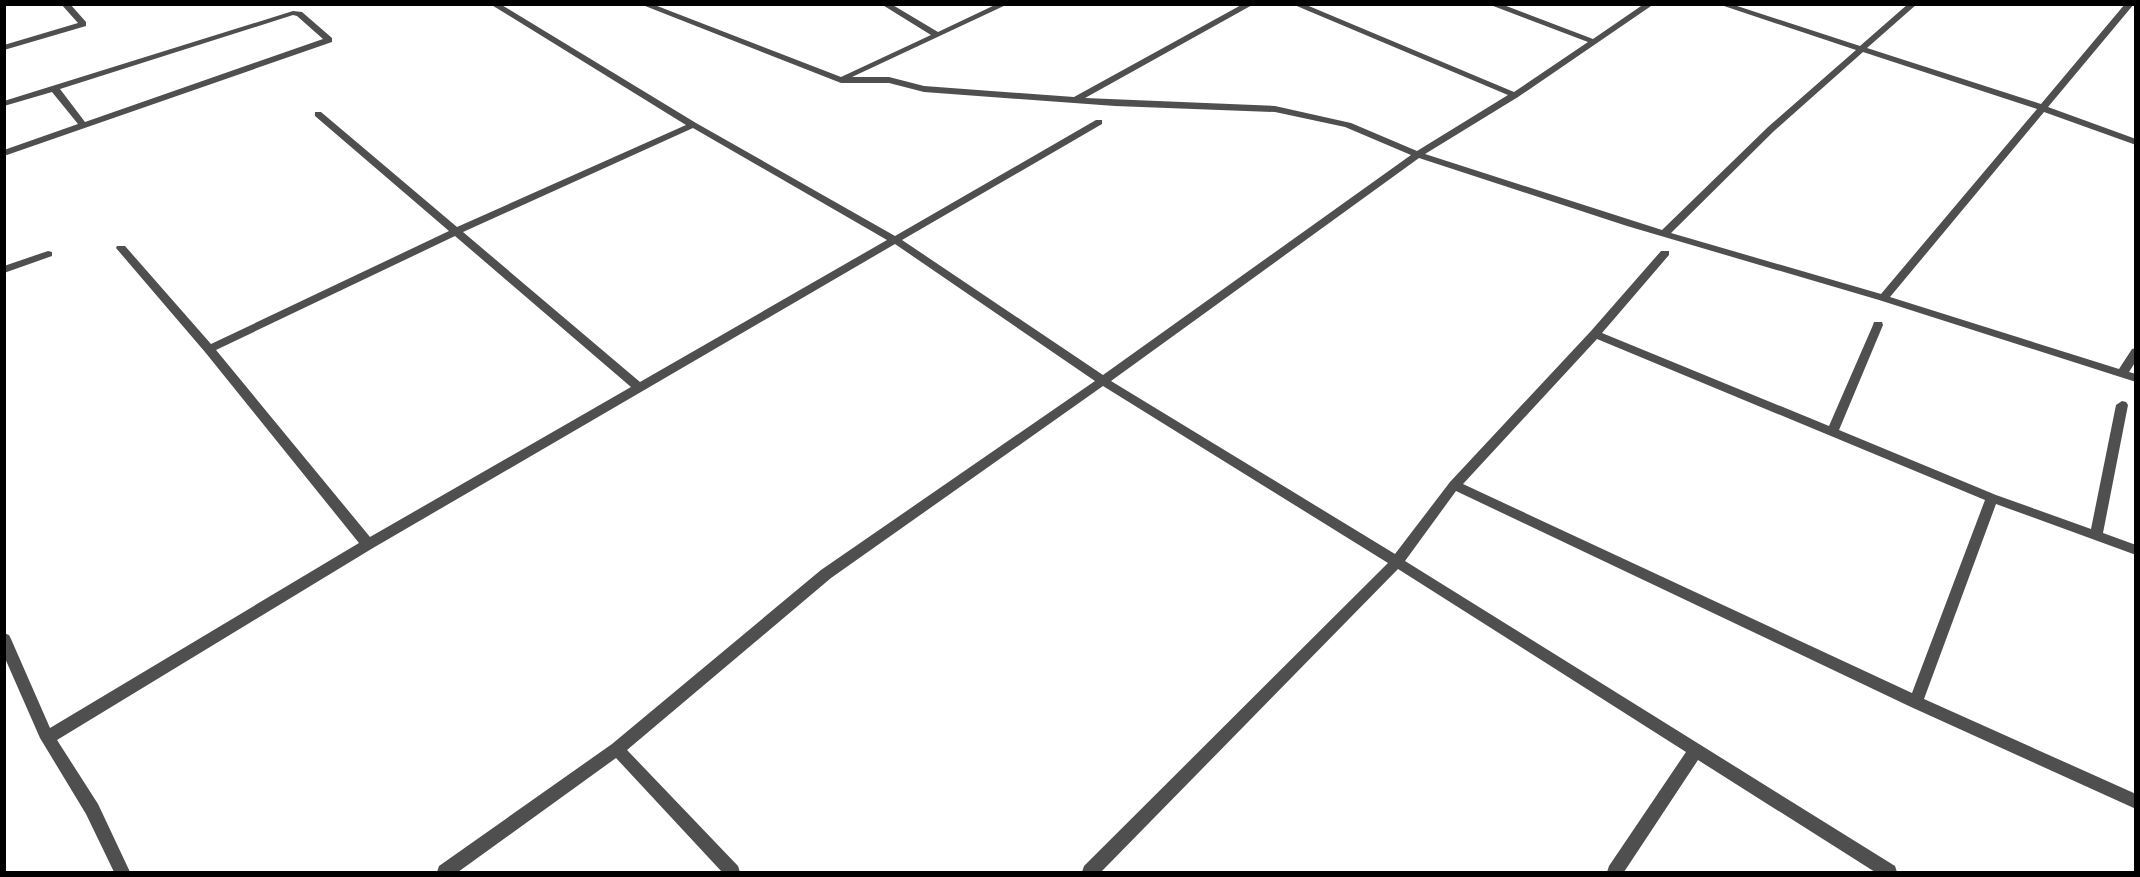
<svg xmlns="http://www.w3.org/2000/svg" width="2140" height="877" viewBox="0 0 2140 877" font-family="Commissioner,sans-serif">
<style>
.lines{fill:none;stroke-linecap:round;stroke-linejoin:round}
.minor{fill:#4f4f4f;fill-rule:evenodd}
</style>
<rect width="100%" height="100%" fill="#fff"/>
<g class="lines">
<path class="minor" d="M 61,4 L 70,4 L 86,22 L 86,26 L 4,50 L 4,45 L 78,23 Z
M 490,4 L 500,4 L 696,123 L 895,236 L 1096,120 L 1102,120 L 1102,124 L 902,240 L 1103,375 L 1411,155 L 1345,127 L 1275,112 L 1115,106 L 924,92 L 889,83 L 841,83 L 640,4 L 652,4 L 841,77 L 931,35 L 881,4 L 891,4 L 938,32 L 997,4 L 1008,4 L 852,77 L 889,77 L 924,86 L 1074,97 L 1243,4 L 1254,4 L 1085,98 L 1275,106 L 1351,123 L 1417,151 L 1508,95 L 1292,4 L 1304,4 L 1514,92 L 1588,42 L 1488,4 L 1501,4 L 1593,39 L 1644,4 L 1654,4 L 1518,97 L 1425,154 L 1662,230 L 1768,127 L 1856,50 L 1718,4 L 1731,4 L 1860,46 L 1908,4 L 1917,4 L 1867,48 L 2041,104 L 2125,4 L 2134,4 L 2048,107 L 2136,139 L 2136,145 L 2044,112 L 1890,297 L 2119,369 L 2132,349 L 2136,348 L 2136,361 L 2129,372 L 2136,374 L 2136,382 L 1879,300 L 1627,226 L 1419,158 L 1111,381 L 1395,554 L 1450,482 L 1591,331 L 1661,251 L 1669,251 L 1669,255 L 1602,333 L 1829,426 L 1873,325 L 1874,322 L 1882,322 L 1883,325 L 1839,430 L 1996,495 L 2091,529 L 2116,405 L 2122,401 L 2126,402 L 2128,405 L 2103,533 L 2136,545 L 2136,555 L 1996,504 L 1924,699 L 2136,794 L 2136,809 L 1911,707 L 1456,491 L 1405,561 L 1895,866 L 1897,872 L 1875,872 L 1698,760 L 1624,872 L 1607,872 L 1609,866 L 1686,752 L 1398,569 L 1101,872 L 1082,872 L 1084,866 L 1388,563 L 1103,386 L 831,578 L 627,750 L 738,866 L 740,872 L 722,872 L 616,758 L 458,872 L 437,872 L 439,866 L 612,744 L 821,570 L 1095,381 L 895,244 L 373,548 L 57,740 L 98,804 L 130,872 L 114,872 L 86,814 L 40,738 L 4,656 L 4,633 L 9,635 L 11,639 L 50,728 L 359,543 L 205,352 L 116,248 L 117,246 L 125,246 L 211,344 L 449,231 L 315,116 L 315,112 L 321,112 L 457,227 L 686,125 ZM 1863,52 L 2037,109 L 1881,294 L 1671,233 L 1774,131 ZM 693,128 L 887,240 L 640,382 L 463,232 ZM 455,236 L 631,387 L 370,537 L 216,350 ZM 1597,339 L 1985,500 L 1912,693 L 1463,484 Z
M 293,11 L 302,12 L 332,38 L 332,42 L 4,156 L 4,150 L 78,124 L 52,92 L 4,106 L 4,101 ZM 293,15 L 297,16 L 323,39 L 85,122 L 60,89 Z
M 48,251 L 52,252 L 52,256 L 4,273 L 4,266 Z"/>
</g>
<rect width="2140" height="877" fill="none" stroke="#000000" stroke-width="12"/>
</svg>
